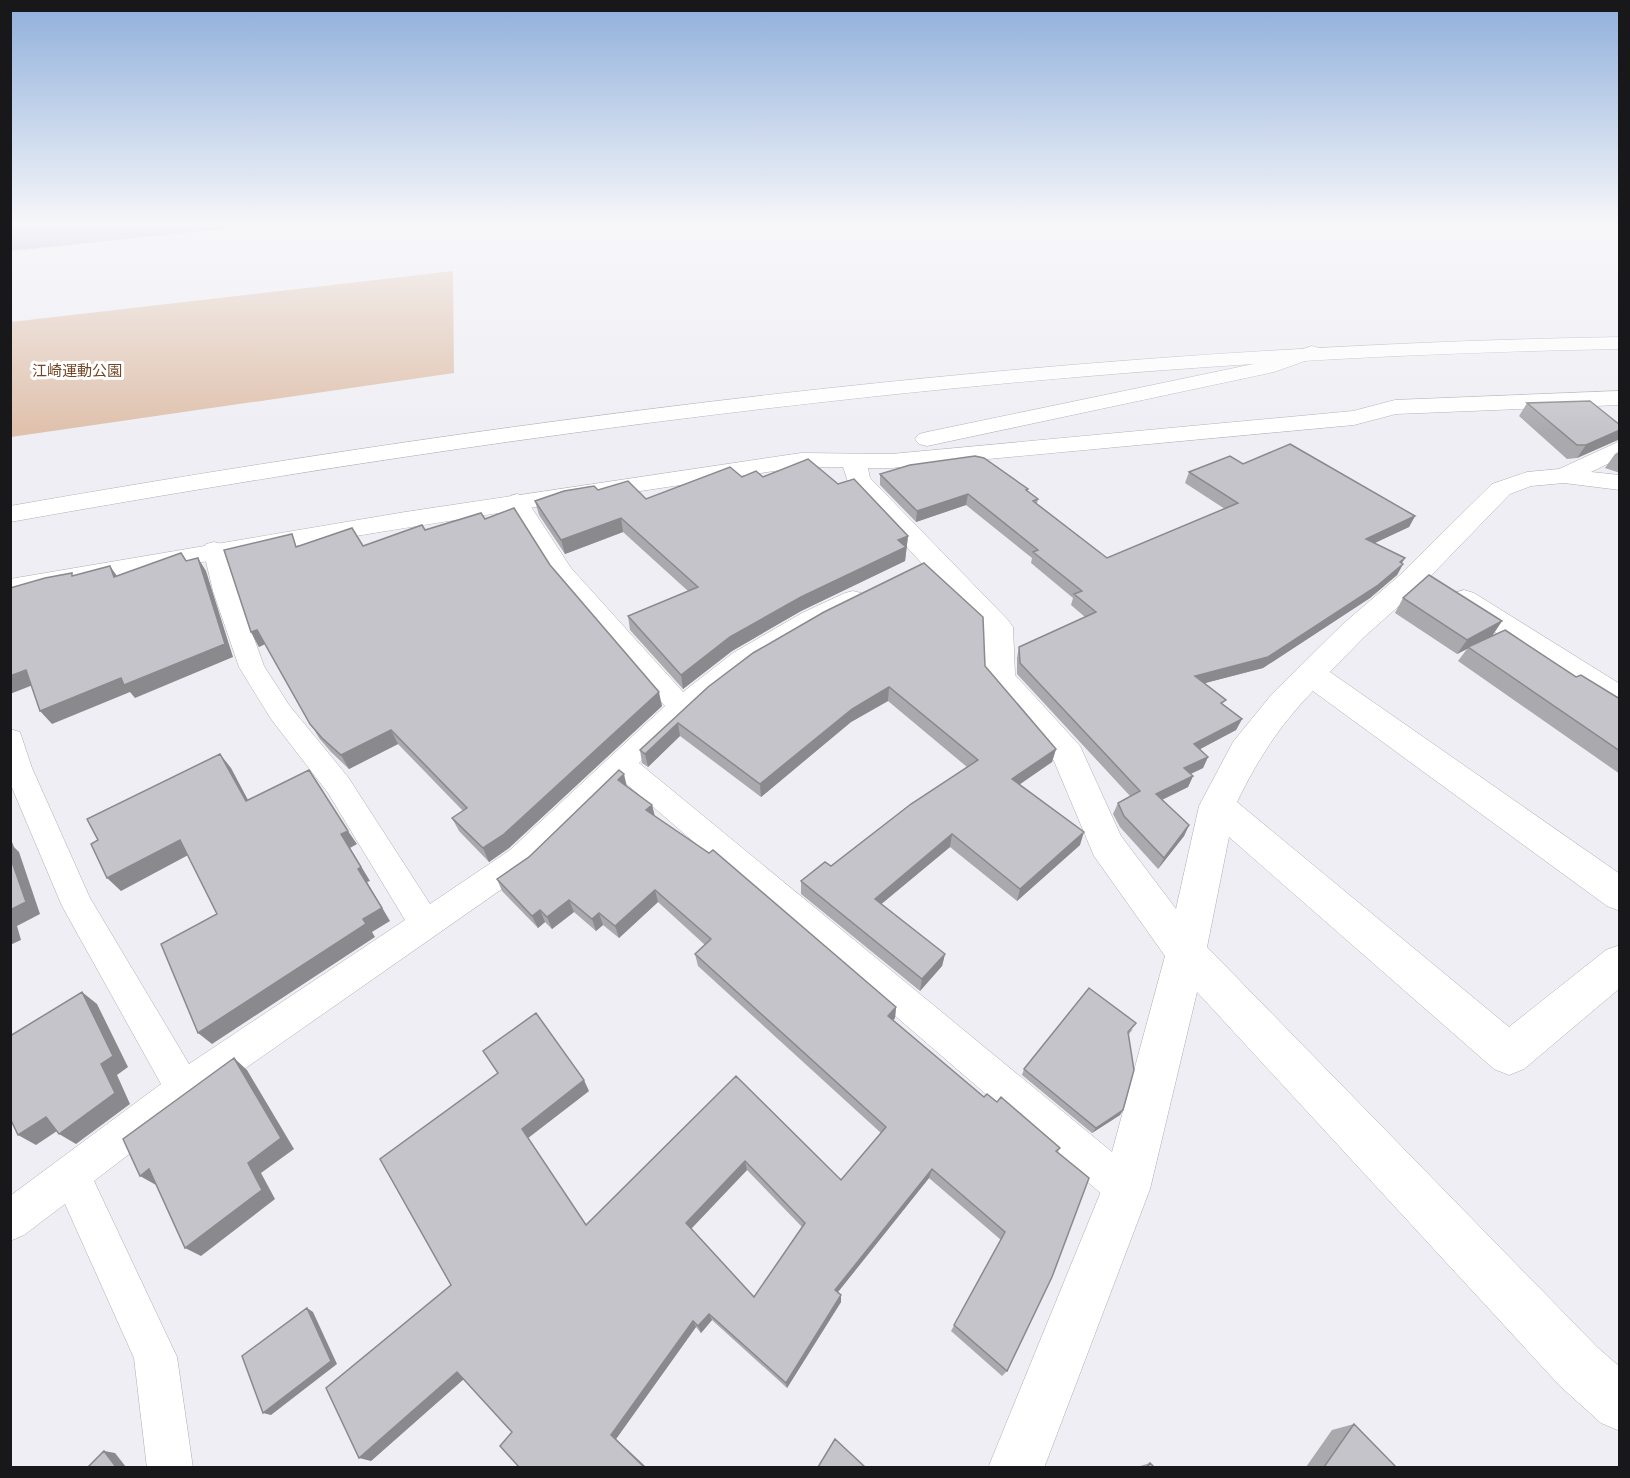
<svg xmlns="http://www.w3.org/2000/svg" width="1630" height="1478" viewBox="0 0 1630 1478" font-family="Rubik,'Noto Sans JP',sans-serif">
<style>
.green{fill:#dfc1ac}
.water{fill:#a9a7c8}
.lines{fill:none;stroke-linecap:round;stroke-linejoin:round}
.lane-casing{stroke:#aeadb3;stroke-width:1}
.street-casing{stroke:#aeadb3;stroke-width:1}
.secondary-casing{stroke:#aeadb3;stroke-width:1}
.lane{fill:#fff;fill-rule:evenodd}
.street{fill:#fff;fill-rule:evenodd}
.secondary{fill:#fff;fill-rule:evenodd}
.wall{fill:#a9a9ae;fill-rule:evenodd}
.shaded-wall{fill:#8a898d}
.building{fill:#c5c4ca;stroke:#8a898d;stroke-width:1.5;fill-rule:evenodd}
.labels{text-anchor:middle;stroke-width:6;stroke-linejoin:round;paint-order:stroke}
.far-park-label{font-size:15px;fill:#724624;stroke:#fff}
</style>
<rect width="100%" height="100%" fill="#eeeef4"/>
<path class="green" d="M 453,271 L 454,373 L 11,437 L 11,322 Z"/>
<path class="water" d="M 11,226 L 251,226 L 11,251 Z"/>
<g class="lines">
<g class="lane-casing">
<path id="lane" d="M 517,494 L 524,496 L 571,568 L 683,692 L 733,653 L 802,613 L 845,593 L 853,591 L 861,593 L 865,598 L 861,603 C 823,622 783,641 749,666 C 710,696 674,729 639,763 L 1140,1175 L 1145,1189 L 1140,1203 L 1126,1208 L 1112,1203 L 622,780 L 532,868 L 197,1102 L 94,1181 L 177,1357 L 193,1468 L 147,1468 L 134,1358 L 65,1204 L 24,1235 L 10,1241 L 10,1196 L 161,1084 L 62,906 L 10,783 L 10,729 L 20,732 L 32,768 L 90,898 L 189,1064 L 405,920 L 328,793 L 271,719 L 239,667 L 213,591 L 203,549 L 206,544 L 214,542 L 222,544 L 225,549 L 237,591 L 264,666 L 289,705 L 348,777 L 430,904 L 510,850 L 665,706 L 555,578 L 507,500 L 510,496 Z"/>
</g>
<g class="street-casing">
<path id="street" d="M 1312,346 L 1319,348 L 1322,352 L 1319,356 L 1274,372 L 927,446 L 919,444 L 915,439 L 919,434 L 927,432 L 1268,361 Z
M 1620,391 L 1620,405 L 1396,414 L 1354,425 L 891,468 L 868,468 L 870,478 L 1008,620 L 1013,627 L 1015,675 L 1080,746 L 1121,836 L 1176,909 L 1199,806 L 1233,742 L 1272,694 L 1343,624 L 1400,575 L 1492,484 L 1527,472 L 1559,469 L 1620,441 L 1620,458 L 1591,472 L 1620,475 L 1620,490 L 1564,483 L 1531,486 L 1510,494 L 1420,587 L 1363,638 L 1330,672 L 1620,874 L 1620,911 L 1607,906 L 1313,691 C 1279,726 1258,759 1237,802 L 1509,1027 L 1606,950 L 1620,945 L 1620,988 L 1524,1069 L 1509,1075 L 1494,1069 L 1229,837 L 1207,947 L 1598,1348 L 1620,1367 L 1620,1431 L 1601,1423 L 1560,1386 L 1197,992 L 1150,1189 L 1044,1468 L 988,1468 L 1102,1189 L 1165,956 L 1094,856 L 1054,761 L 984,678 L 983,629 L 849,485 L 843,467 L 801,467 C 537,506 273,547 10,597 L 10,579 L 405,512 L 801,453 L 891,454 L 1353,411 L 1395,400 Z
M 1464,590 L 1474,593 L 1620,684 L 1620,710 L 1609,707 L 1454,605 L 1450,599 L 1454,593 Z"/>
</g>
<g class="secondary-casing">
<path id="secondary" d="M 1620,337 L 1620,349 C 1080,358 541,427 10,522 L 10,506 C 542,413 1080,346 1620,337 Z"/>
</g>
<use href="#lane" class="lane"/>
<use href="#street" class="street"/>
<use href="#secondary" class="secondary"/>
</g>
<path class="wall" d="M 1527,403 L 1620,425 L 1620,439 L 1577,458 L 1567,459 L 1519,416 Z
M 1620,451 L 1620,473 L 1605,468 L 1615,454 Z
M 1243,464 L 1415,516 L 1409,527 L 1374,543 L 1405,558 L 1402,563 L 1403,564 L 1397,575 L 1370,598 L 1263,668 L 1205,683 L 1224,705 L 1242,719 L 1236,730 L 1200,749 L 1208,757 L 1203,768 L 1191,774 L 1193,776 L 1188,787 L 1162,800 L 1189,825 L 1184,836 L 1158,869 L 1120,827 L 1113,814 L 1118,803 L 1130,796 L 1017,674 L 1017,658 L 1019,647 L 1085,617 L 1071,605 L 1073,598 L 1031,563 L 1032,558 L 966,505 L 916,522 L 880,485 L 880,474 L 1028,491 L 1038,499 L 1037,504 L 1107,558 L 1225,509 L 1185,483 L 1189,472 Z
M 742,477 L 763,477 L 838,484 L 908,536 L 905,561 L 801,611 L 732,651 L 683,689 L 630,630 L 628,616 L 688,591 L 623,532 L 565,554 L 539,515 L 535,501 L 598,490 L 646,499 Z
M 485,519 L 550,565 L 662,706 L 509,848 L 489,862 L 459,831 L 452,818 L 463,811 L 398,744 L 349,769 L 331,752 L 319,738 L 265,644 L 259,647 L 251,632 L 298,546 L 363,546 L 425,530 Z
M 1403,598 L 1502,621 L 1492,636 L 1481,641 L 1576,677 L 1620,699 L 1620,774 L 1458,661 L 1467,649 L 1457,654 L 1395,613 Z
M 985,666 L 1056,749 L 1052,762 L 1019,784 L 1080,845 L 1017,901 L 950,847 L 881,904 L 945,954 L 942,966 L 920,991 L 801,894 L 801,881 L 831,866 L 967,767 L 888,701 L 851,722 L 761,797 L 680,736 L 648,767 L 642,763 L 640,750 L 708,687 Z
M 627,786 L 652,805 L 655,817 L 896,1007 L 895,1018 L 893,1021 L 984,1097 L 997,1102 L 1060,1148 L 1058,1152 L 1007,1371 L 1002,1376 L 951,1331 L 1001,1240 L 929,1178 L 838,1292 L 841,1302 L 787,1388 L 712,1320 L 701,1333 L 696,1327 L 616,1439 L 646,1467 L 519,1467 L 512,1432 L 464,1379 L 371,1461 L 451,1285 L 380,1159 L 589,1091 L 528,1138 L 586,1225 L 736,1076 L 841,1180 L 881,1133 L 698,966 L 695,954 L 705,945 L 658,902 L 619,938 L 603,925 L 596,931 L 574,912 L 552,929 L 545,922 L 538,928 L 502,891 L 497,879 ZM 747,1170 L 802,1227 L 754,1297 L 691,1229 Z
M 1133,1029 L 1129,1034 L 1123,1110 L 1120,1115 L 1092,1133 L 1022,1075 L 1024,1069 Z
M 1354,1424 L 1396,1467 L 1306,1467 L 1332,1430 Z
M 1150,1463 L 1154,1467 L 1137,1467 Z"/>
<path class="shaded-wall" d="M 1620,430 L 1620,439 L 1577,458 L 1586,445 Z
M 968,494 L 966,505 L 916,522 L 917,511 Z
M 1415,516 L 1409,527 L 1360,550 L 1366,539 Z
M 621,518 L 623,532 L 565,554 L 561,540 Z
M 908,536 L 905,561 L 801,611 L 732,651 L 683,689 L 681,675 L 730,637 L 898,540 Z
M 198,558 L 206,571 L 233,657 L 135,698 L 130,692 L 52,724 L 40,711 Z
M 1405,558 L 1400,566 L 1403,564 L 1397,575 L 1370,598 L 1263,668 L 1190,687 L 1195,676 L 1400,562 Z
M 110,566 L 119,579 L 114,577 Z
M 1502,621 L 1492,636 L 1457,654 L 1467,640 Z
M 257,630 L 265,644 L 259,647 L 251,632 Z
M 26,670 L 38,683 L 10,694 L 10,676 Z
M 889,687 L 888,701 L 851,722 L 761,797 L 760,784 L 852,709 Z
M 659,692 L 662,706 L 509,848 L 489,862 L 483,848 Z
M 1242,719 L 1236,730 L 1189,755 L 1194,744 Z
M 678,723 L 680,736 L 648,767 L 645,754 Z
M 391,730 L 398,744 L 349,769 L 341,755 Z
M 1056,749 L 1052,762 L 1009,792 L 1012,779 Z
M 220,754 L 231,768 L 256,815 L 246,801 Z
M 1208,757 L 1203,768 L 1179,779 L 1184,768 Z
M 624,774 L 627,787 L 618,780 Z
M 1193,776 L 1188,787 L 1151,805 L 1156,794 Z
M 652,805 L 655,817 L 646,810 Z
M 1189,825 L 1184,836 L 1158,869 L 1164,858 Z
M 348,831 L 357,844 L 350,848 L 370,881 L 367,882 L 390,921 L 372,932 L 375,937 L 212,1044 L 198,1033 L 363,919 L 358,869 L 341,834 Z
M 1084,832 L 1080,845 L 1017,901 L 1020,889 Z
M 952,834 L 950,847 L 873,911 L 875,899 Z
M 10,837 L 14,847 L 19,852 L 40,914 L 17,926 L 21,940 L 10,945 Z
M 180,840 L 192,853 L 121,891 L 107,878 Z
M 655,890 L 658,902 L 619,938 L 615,926 Z
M 569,900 L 574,912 L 552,929 L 547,917 Z
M 540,910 L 545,922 L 538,928 L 532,916 Z
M 599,913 L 603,925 L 596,931 L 592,919 Z
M 945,954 L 942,966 L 920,991 L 922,979 Z
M 82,992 L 97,1004 L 128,1067 L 117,1075 L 130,1104 L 76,1144 L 59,1134 L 101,1064 Z
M 896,1007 L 895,1018 L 886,1028 L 888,1016 Z
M 234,1058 L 247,1070 L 294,1149 L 261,1173 L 275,1199 L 201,1256 L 185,1248 L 248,1163 Z
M 584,1080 L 589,1091 L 528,1138 L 522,1129 Z
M 1123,1110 L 1120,1115 L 1092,1133 L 1096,1128 Z
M 46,1117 L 63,1127 L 36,1145 L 18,1135 Z
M 745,1161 L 747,1170 L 689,1231 L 686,1223 Z
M 149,1169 L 156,1185 L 140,1176 Z
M 932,1169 L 929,1178 L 834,1297 L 835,1290 Z
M 841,1295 L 841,1302 L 787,1388 L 786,1383 Z
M 307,1308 L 313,1312 L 337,1364 L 271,1415 L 263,1413 Z
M 709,1314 L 712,1320 L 701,1333 L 698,1326 Z
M 693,1321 L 696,1327 L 616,1439 L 646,1467 L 644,1467 L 611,1435 Z
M 457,1372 L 466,1377 L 371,1461 L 359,1458 Z
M 104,1451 L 115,1453 L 126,1467 L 116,1467 Z"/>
<path class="building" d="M 1590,401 L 1620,425 L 1620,430 L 1586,445 L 1577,445 L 1527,403 Z
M 1290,444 L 1415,516 L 1366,539 L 1405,558 L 1400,562 L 1403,564 L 1377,586 L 1268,657 L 1195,676 L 1226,700 L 1221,703 L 1242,719 L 1194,744 L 1208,757 L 1184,768 L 1193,776 L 1156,794 L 1189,825 L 1164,858 L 1124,816 L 1118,803 L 1140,791 L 1020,663 L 1019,647 L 1096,612 L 1074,594 L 1082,591 L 1033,552 L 1038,550 L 968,494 L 917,511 L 880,474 L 910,465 L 975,456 L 984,458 L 1028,489 L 1026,490 L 1038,499 L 1033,501 L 1107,558 L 1238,503 L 1189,472 L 1230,456 L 1243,464 Z
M 808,459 L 838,484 L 854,479 L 908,536 L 898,540 L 906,547 L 801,597 L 730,637 L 681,675 L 628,616 L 698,587 L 621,518 L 561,540 L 535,501 L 564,491 L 594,486 L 598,490 L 628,481 L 646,499 L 730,467 L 742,477 L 756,471 L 763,477 Z
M 514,508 L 550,565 L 659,692 L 503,835 L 483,848 L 452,818 L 467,808 L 391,730 L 341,755 L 322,738 L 310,724 L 257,630 L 251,632 L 224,550 L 292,534 L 296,547 L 352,528 L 363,546 L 422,525 L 425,530 L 481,513 L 485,519 Z
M 181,553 L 186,561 L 198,558 L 225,644 L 124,685 L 121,678 L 40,711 L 26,670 L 10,676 L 10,588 L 45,578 L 72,573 L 72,576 L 110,566 L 114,577 Z
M 924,563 L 983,617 L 985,666 L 1056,749 L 1012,779 L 1084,832 L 1020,889 L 952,834 L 875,899 L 945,954 L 922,979 L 801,881 L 825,862 L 831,866 L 911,804 L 978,760 L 889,687 L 852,709 L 760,784 L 678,723 L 645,754 L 640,750 L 708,687 L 753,653 L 824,612 Z
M 1429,575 L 1502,621 L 1467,640 L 1403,598 Z
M 1505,630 L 1576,677 L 1581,675 L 1620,699 L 1620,751 L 1468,647 Z
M 220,754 L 246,801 L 309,770 L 348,831 L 341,834 L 361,867 L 358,869 L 382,908 L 363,919 L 366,924 L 198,1033 L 161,944 L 217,914 L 180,840 L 107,878 L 91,844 L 98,840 L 87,819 Z
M 619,770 L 624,774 L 618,780 L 652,805 L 646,810 L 709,853 L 713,850 L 896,1007 L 888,1016 L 984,1097 L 987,1094 L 997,1102 L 1001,1097 L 1060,1148 L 1056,1151 L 1089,1178 L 1052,1277 L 1007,1371 L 954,1325 L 1005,1232 L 932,1169 L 835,1290 L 841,1295 L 786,1383 L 709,1314 L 698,1326 L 693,1321 L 611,1435 L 644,1467 L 519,1467 L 500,1446 L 512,1432 L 457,1372 L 359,1458 L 326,1388 L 451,1285 L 380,1159 L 498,1073 L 483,1051 L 536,1013 L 584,1080 L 522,1129 L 586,1225 L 736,1076 L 841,1180 L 886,1127 L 695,954 L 711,939 L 655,890 L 615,926 L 599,913 L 592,919 L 569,900 L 547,917 L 540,910 L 532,916 L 497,879 L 529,857 ZM 745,1161 L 805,1223 L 754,1297 L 686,1223 Z
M 10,856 L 26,902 L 10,910 Z
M 1089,988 L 1136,1023 L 1128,1032 L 1134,1070 L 1123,1110 L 1096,1128 L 1024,1069 Z
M 82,992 L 113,1056 L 101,1064 L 115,1093 L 59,1134 L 46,1117 L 18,1135 L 10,1118 L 10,1036 Z
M 234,1058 L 281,1138 L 248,1163 L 262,1190 L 185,1248 L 149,1169 L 140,1176 L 123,1139 Z
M 307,1308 L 331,1361 L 263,1413 L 242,1356 Z
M 1354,1424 L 1396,1467 L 1324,1467 Z
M 835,1439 L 865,1467 L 818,1467 Z
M 104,1451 L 116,1467 L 88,1467 Z
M 1150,1463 L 1154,1467 L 1147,1467 Z"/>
<linearGradient id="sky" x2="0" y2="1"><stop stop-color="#8fafdb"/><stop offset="0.52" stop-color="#f7f7fa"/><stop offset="1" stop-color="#f7f7fa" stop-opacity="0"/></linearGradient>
<rect width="1630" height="433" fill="url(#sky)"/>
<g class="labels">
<g class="far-park-label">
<text x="77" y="376">江崎運動公園</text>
</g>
</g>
<rect width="1630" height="1478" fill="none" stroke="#18181a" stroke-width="24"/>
</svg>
